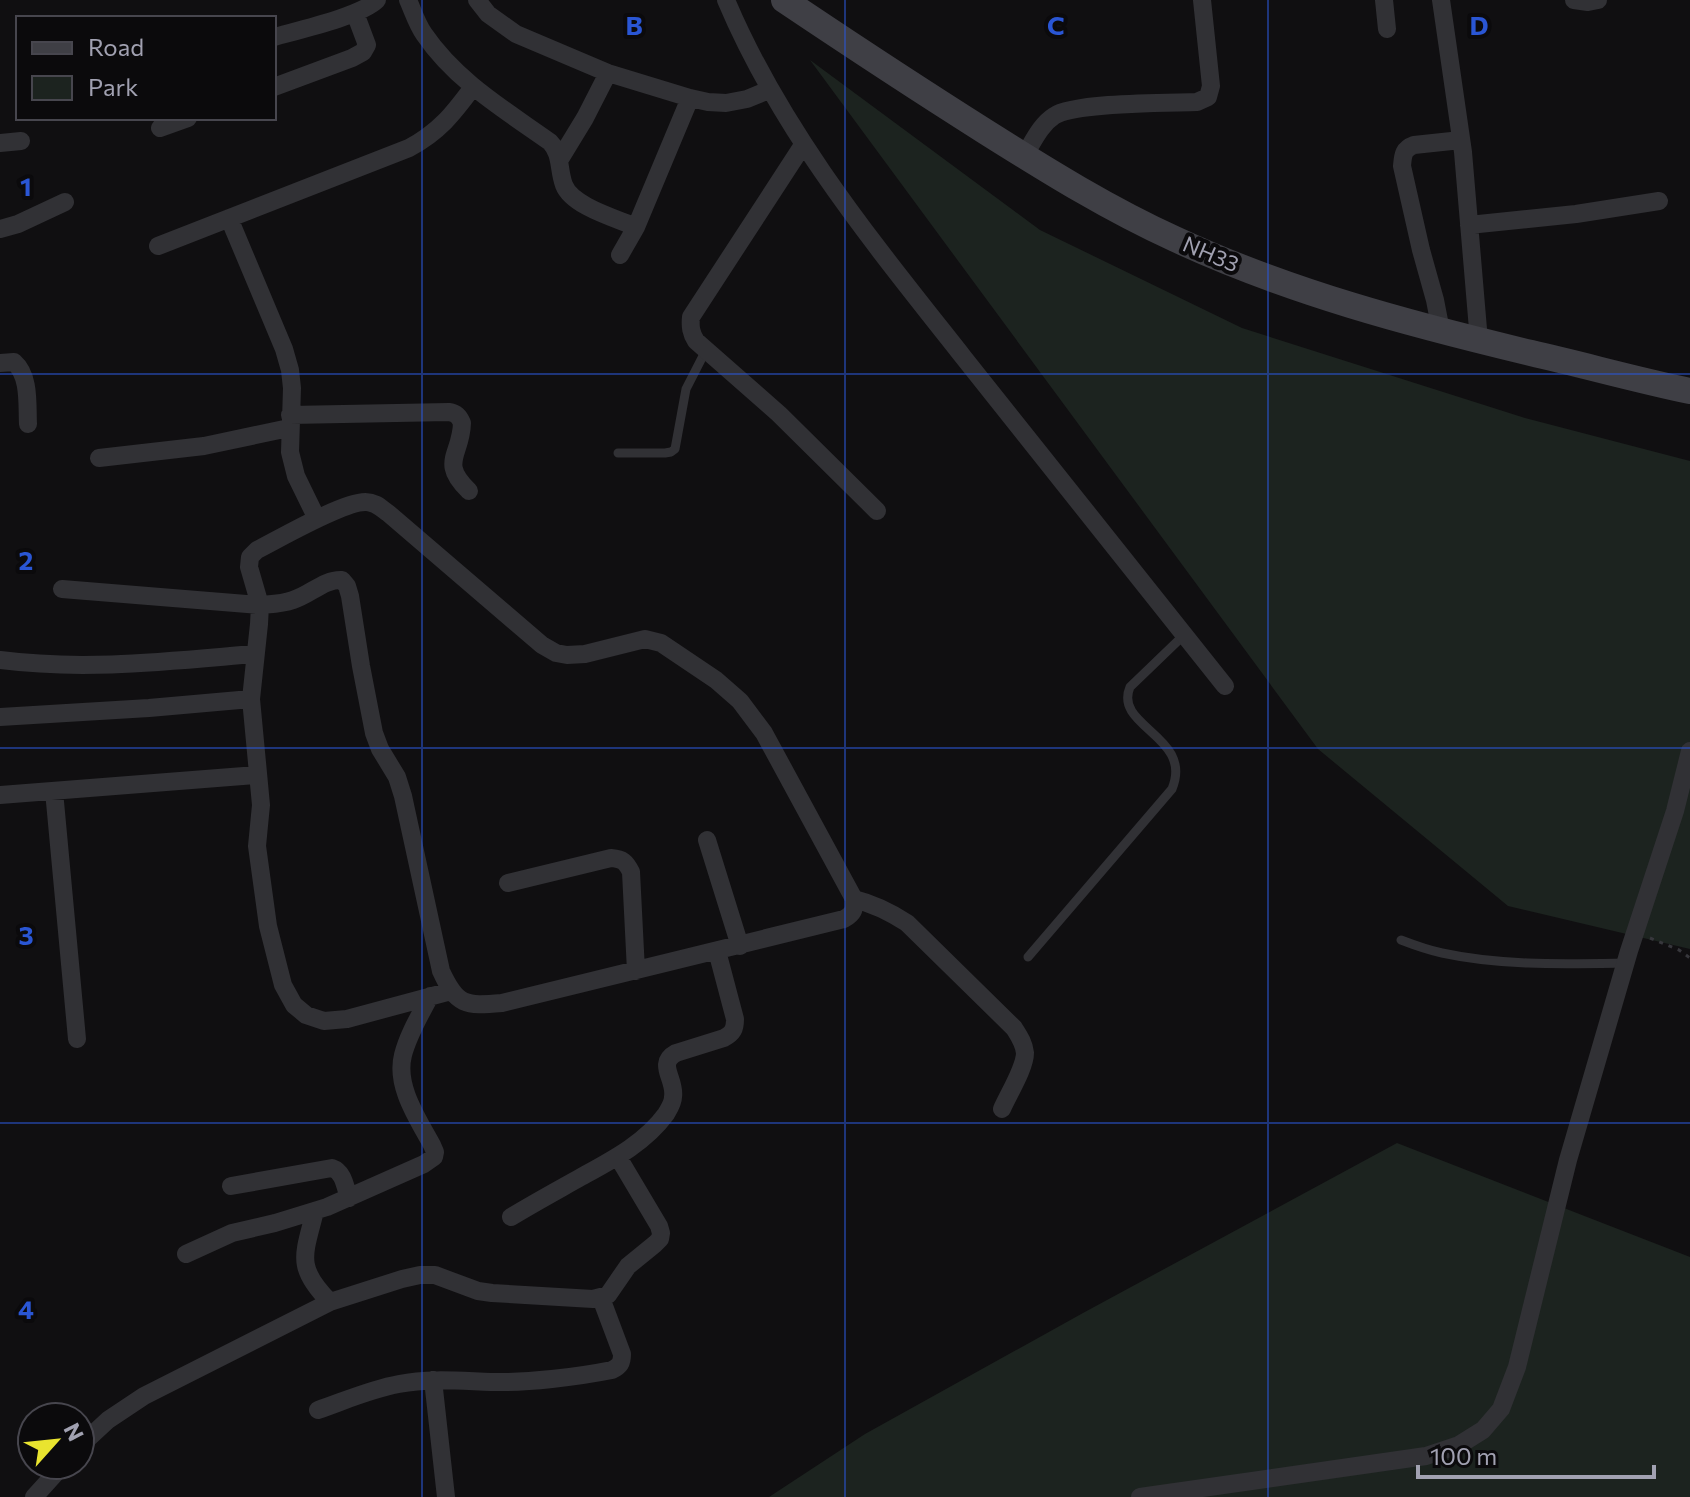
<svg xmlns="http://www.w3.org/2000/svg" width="1690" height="1497" viewBox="0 0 1690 1497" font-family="Commissioner,sans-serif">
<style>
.green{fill:#1c231f}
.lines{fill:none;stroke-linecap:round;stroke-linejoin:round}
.path{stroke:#37373c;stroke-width:3;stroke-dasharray:4 6;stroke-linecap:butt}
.lane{stroke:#313135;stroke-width:9}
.street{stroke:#313135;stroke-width:18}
.secondary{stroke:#3f3f45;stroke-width:26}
.grid{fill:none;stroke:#2a56d4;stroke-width:2;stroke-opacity:0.55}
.labels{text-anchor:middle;stroke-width:8;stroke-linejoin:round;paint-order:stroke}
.street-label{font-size:22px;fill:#a1a1b1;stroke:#0b0a0c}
.grid-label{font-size:26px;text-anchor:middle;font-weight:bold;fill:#2a56d4;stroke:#0b0a0c;stroke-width:8;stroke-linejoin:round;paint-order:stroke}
</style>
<rect width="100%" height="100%" fill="#100f11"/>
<path class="green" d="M 810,60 L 1040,230 L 1242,328 L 1525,418 L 1690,461 L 1690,949 L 1508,906 L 1318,749 Z
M 1397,1143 L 1690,1257 L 1690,1497 L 769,1497 L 865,1434 L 1083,1313 Z"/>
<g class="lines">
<path class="path" d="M 1650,938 L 1679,950 L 1690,958"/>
<path class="lane" d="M 618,453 L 665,453 L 671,452 L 675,449 L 686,389 L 706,350
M 1401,940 C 1414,945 1428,950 1442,953 C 1502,966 1565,964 1626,963
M 1028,957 L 1172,789 C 1194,736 1113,727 1130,687 L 1184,635"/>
<path class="street" d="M 408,0 C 413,11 417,24 424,34 C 456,81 505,110 550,142 C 562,155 558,169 564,185 C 572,206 615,218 636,227
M 477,0 L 488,14 L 516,34 L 608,73 L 690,98 L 708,102 L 726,103 L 747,99 L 769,90
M 726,0 C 782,133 875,245 964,358 C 1051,467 1138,576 1225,686
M 1384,0 L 1387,29
M 1441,0 L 1463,152 L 1479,341
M 1574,0 L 1588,2 L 1598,0
M 274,37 C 299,30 361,16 377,0
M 274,87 L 352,58 L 363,52 L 367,45 L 355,13
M 160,128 L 188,118
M 0,143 L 21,141
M 803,145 L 691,317 C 690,327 691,333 696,341 L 779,414 L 877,511
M 1024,156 C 1033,142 1040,125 1054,116 C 1074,102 1169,103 1197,102 L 1208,97 L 1211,86 L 1202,0
M 560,159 L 585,118 L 608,73
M 229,218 L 284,349 L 290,370 L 292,388 L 290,452 L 296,476 L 317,519
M 1469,225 L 1576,214 L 1659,201
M 0,229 L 18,224 L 65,202
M 158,246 L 409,148 C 439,132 453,114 473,87
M 620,255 L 636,227 L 690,98
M 1441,331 L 1435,300 L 1421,250 L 1402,166 C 1403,155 1403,149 1414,145 L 1461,140
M 0,363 L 14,362 C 30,376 27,404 28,424
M 290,415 L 449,412 C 456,413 459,416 462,423 C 461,456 439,462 469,491
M 99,458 L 204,446 L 289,428
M 62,589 L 260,605 C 271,604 282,604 293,600 C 310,595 324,579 342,580 L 347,586 L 350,596 L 361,666 L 374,733 L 380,749 L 397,777 L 403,796 L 441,971 C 457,1006 465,1006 502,1003 L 844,919 C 853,914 855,910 854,899 L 764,733 L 740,701 L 716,680 L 661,643 L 645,639 L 585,654 L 567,655 L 556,653 L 542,645 L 388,513 C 381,508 375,502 366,502 C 344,501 279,539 257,550 L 250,557 L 249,567 L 260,605 L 259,624 L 251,699 L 261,805 L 257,846 L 268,926 L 283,985 L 294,1005 L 306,1015 L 324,1021 L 347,1019 L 451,991
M 0,660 C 85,671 170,661 255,654
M 0,717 L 149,708 L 251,699
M 54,791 L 77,1039
M 0,795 L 257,775
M 707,840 L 740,946
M 508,883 L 611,858 C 623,859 626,862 631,872 L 636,971
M 854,899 C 874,904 890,912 907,923 L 1014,1028 C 1019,1036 1024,1043 1025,1053 C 1025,1068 1008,1095 1002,1109
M 231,1186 L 332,1168 C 344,1172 345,1187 349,1198
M 315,1211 C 304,1255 295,1267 330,1302
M 511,1217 C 534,1203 558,1190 581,1177 C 612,1160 645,1143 666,1114 C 669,1109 673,1103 673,1097 C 676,1079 656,1064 676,1053 L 724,1038 C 733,1033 735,1029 735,1019 L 717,951
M 186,1254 L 232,1233 L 275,1223 L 327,1207 L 424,1164 L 434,1157 L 435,1152 L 432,1145 C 418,1119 395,1086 403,1055 C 408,1035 420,1015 430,996
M 433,1380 L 446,1497
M 318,1410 C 344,1401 371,1389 399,1384 C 430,1378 460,1381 491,1382 C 527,1383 577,1377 612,1370 C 620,1366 622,1363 622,1354 L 601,1298
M 80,1446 L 108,1420 L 144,1396 L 330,1302 L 402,1279 L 420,1275 L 435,1275 L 478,1291 L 492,1293 L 593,1299 L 608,1295 L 628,1266 L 655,1244 L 660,1239 L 661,1233 L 659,1226 L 618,1157
M 34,1497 L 63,1465
M 1140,1497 L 1426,1456 L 1459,1445 L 1483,1430 L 1501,1409 L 1517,1367 L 1568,1160 L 1629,951 L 1675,811 L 1690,751"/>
<path class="secondary" d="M 784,0 C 851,45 918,89 986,132 C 1048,171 1109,209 1175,239 C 1289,292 1410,324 1531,353 C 1584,365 1637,380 1690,391"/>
</g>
<path class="grid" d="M 422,0 L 422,1497M 845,0 L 845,1497M 1268,0 L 1268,1497M 0,374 L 1690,374M 0,748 L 1690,748M 0,1123 L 1690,1123"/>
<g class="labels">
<g class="street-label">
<text transform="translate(1211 254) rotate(23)" y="8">NH33</text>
</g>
</g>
<g class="grid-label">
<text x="634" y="35">B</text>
<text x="1056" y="35">C</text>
<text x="1479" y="35">D</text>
<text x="26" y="196">1</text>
<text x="26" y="570">2</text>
<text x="26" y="945">3</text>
<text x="26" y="1319">4</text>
</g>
<rect x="16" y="16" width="260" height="104" fill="#0b0a0c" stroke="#47464e" stroke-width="2"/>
<rect x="32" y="42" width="40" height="12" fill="#3f3f45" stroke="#47464e" stroke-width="2"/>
<text x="88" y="56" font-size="24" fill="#a1a1b1">Road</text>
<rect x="32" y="76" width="40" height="24" fill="#1c231f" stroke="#47464e" stroke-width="2"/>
<text x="88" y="96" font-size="24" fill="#a1a1b1">Park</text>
<g transform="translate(56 1441) rotate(63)"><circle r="38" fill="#0b0a0c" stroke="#47464e" stroke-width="2"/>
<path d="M0-6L14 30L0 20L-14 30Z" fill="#e9e42f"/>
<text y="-12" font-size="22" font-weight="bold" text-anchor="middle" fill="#a1a1b1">N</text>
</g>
<path d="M1418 1465v12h236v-12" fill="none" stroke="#a1a1b1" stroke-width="4"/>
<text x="1430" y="1465" font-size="24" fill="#a1a1b1" stroke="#0b0a0c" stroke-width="6" paint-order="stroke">100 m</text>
</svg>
